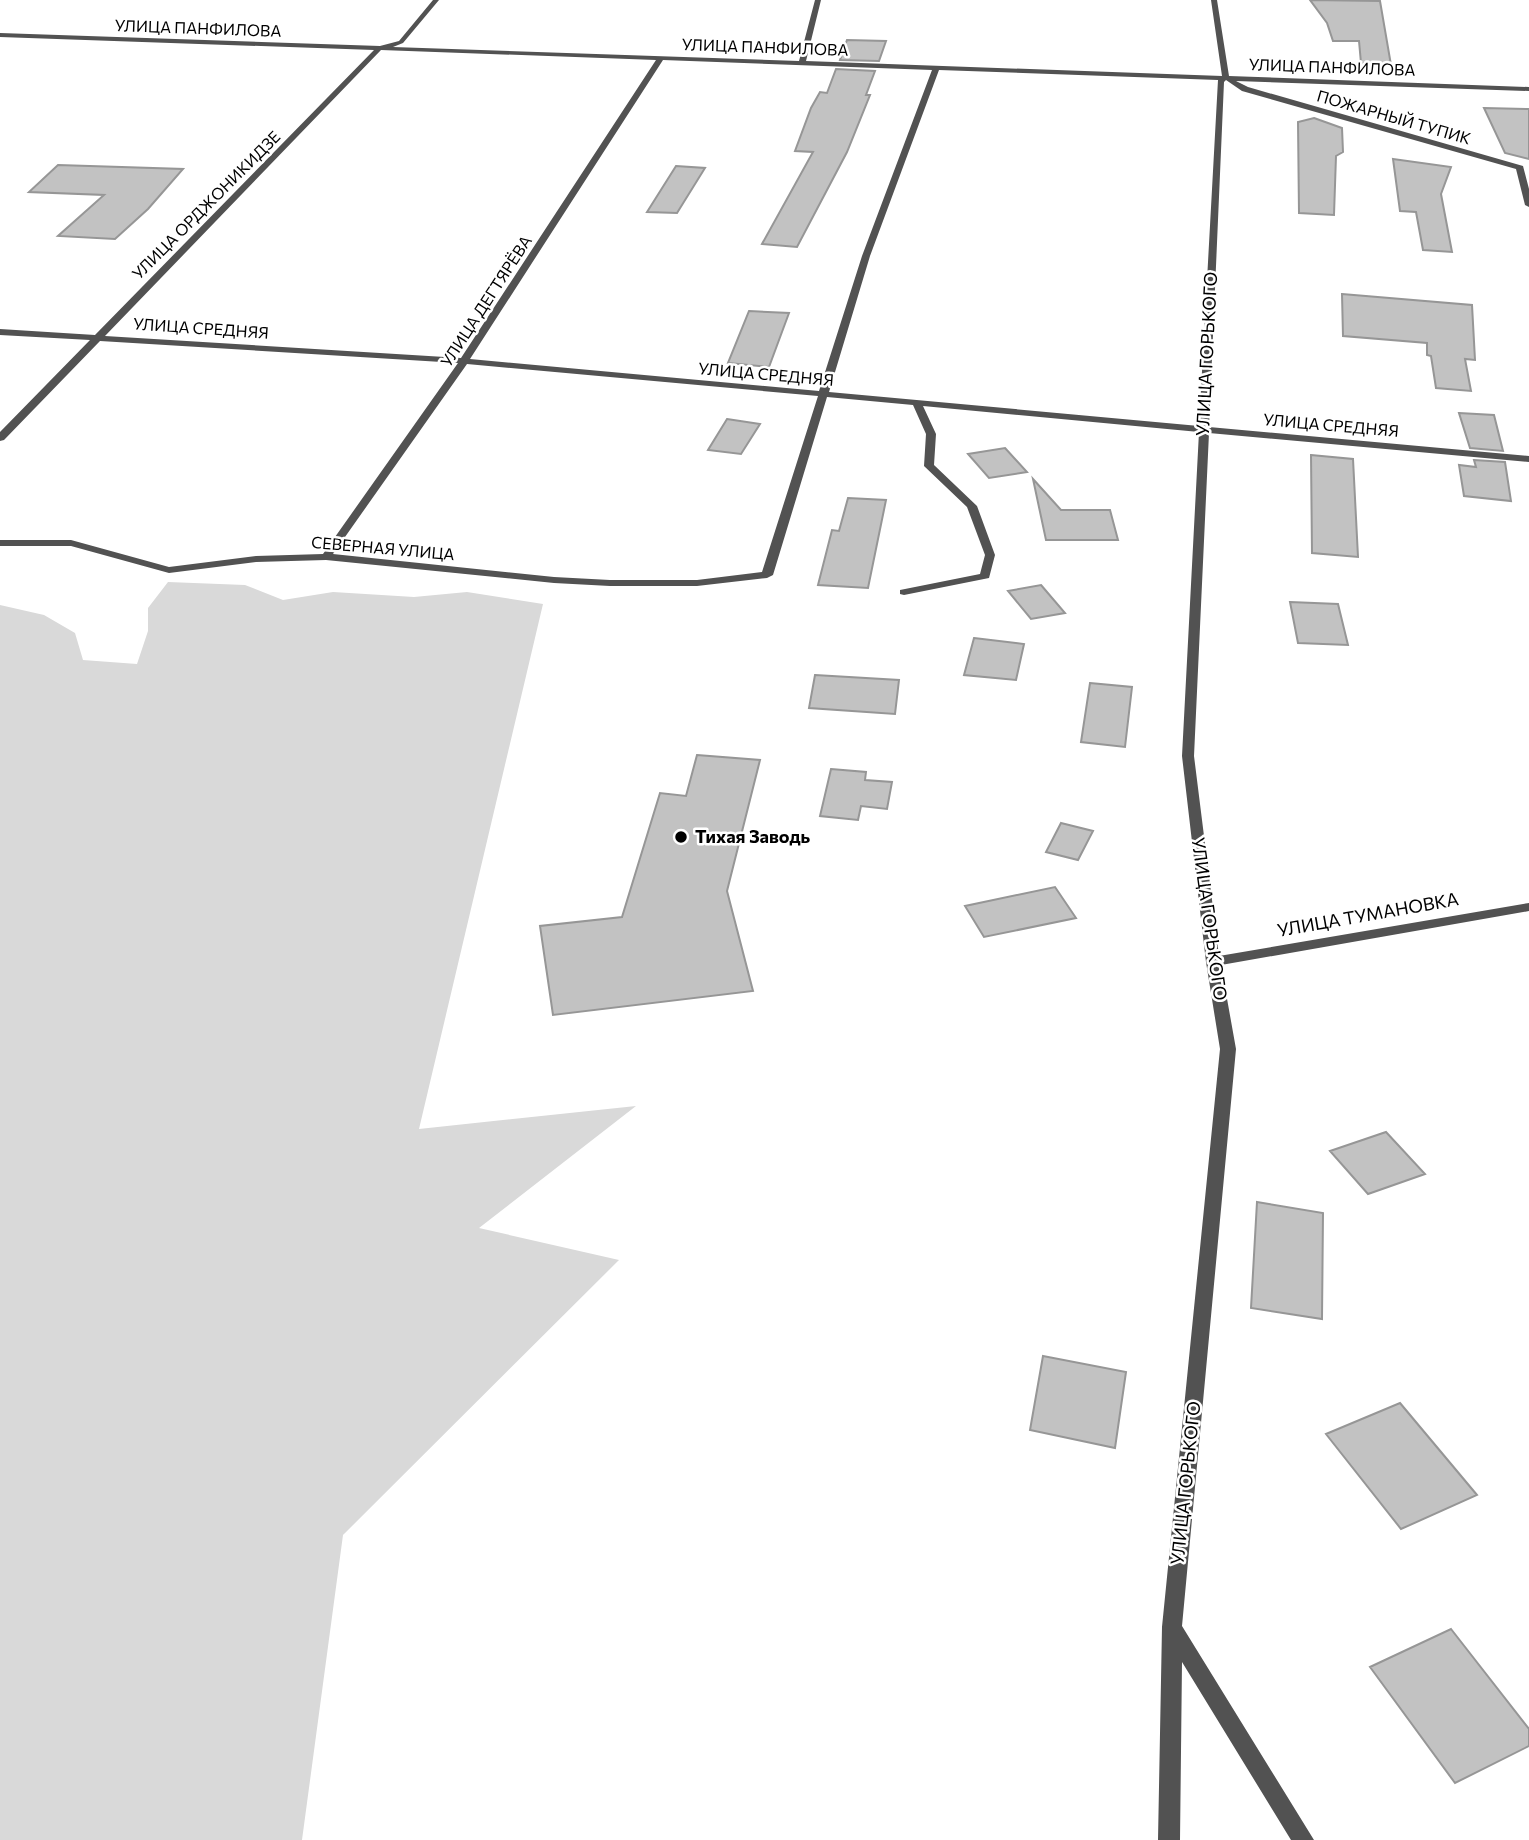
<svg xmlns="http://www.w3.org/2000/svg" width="1529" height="1840" viewBox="0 0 1529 1840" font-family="Commissioner,sans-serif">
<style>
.green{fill:#d9d9d9}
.building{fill:#c2c2c2;stroke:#969696;stroke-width:2}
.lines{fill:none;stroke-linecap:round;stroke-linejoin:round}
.street{fill:#525252;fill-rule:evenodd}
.poi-dot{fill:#000;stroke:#fff;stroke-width:2.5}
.labels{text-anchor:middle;stroke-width:5;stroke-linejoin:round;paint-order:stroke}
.far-street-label{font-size:16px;fill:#000;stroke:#fff}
.street-label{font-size:18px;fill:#000;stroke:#fff}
.poi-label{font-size:18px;font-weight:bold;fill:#000;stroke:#fff;text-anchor:start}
</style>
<rect width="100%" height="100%" fill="#fff"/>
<path class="green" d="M 168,582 L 245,585 L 283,600 L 333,592 L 414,597 L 467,592 L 543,604 L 419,1129 L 636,1106 L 479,1228 L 619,1260 L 343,1535 L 302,1840 L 0,1840 L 0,605 L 44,615 L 75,633 L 83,660 L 137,664 L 148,631 L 148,608 Z"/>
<path class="building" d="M 1310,0 L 1380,1 L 1391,65 L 1361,63 L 1359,41 L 1333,41 L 1327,23 Z
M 847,40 L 886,41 L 879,61 L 840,60 Z
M 836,69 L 875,71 L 866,95 L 870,95 L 847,152 L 797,247 L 762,244 L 813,152 L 795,151 L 811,108 L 820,92 L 827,93 Z
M 1484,108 L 1529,109 L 1529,159 L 1505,153 Z
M 1314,118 L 1342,128 L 1343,152 L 1336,156 L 1334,215 L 1299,213 L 1298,122 Z
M 1393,159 L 1451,167 L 1441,194 L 1452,252 L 1423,250 L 1416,212 L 1400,211 Z
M 58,165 L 183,169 L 148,209 L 115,239 L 58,236 L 104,195 L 29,192 Z
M 676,166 L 705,168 L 677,213 L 647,212 Z
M 1342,294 L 1472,305 L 1475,360 L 1465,359 L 1471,391 L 1436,388 L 1431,356 L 1427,355 L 1427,343 L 1343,336 Z
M 749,311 L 789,313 L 769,367 L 728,363 Z
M 1459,413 L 1494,415 L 1503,451 L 1470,448 Z
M 727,419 L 760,424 L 741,454 L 708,450 Z
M 1005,448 L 1027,472 L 989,478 L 968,454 Z
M 1311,455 L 1353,459 L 1358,557 L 1312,553 Z
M 1474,460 L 1505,462 L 1511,501 L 1464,496 L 1459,465 L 1476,467 Z
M 1033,479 L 1061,510 L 1110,510 L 1118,540 L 1046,540 Z
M 848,498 L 886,500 L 868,588 L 818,585 L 832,530 L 839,531 Z
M 1041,585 L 1065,613 L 1031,619 L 1008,591 Z
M 1290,602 L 1338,604 L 1348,645 L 1298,643 Z
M 974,638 L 1024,644 L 1016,680 L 964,675 Z
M 815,675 L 899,680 L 895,714 L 809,708 Z
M 1090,683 L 1132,687 L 1125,747 L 1081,742 Z
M 697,755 L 760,760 L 727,891 L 753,991 L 553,1015 L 540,926 L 622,917 L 660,793 L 686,796 Z
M 831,769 L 866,772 L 865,780 L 892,782 L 887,809 L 861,806 L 858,820 L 820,816 Z
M 1061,823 L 1093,831 L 1078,860 L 1046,852 Z
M 1055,887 L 1076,918 L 984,937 L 965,906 Z
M 1386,1132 L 1425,1174 L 1368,1194 L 1330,1151 Z
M 1257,1202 L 1323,1213 L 1322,1319 L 1251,1308 Z
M 1043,1356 L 1126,1372 L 1115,1448 L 1030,1430 Z
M 1400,1403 L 1477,1495 L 1401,1529 L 1326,1434 Z
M 1451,1629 L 1529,1729 L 1529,1746 L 1455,1783 L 1370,1667 Z"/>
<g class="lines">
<path class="street" d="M 433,0 L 439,0 L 403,43 L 393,47 L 799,61 L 815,0 L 821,0 L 806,61 L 1222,76 L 1211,0 L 1217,0 L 1229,76 L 1529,87 L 1529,91 L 1236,81 L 1248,87 L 1523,166 L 1529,189 L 1529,207 L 1525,205 L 1516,169 L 1242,91 L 1226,80 L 1224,82 L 1209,427 L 1529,456 L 1529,462 L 1209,433 L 1194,756 L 1219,956 L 1529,903 L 1529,911 L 1221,965 L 1236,1049 L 1182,1626 L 1314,1840 L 1291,1840 L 1182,1662 L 1180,1840 L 1158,1840 L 1162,1627 L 1220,1049 L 1206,962 L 1182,756 L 1199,432 L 923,406 L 936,434 L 934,465 L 977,506 L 995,555 L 989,578 L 904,595 L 900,594 L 900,590 L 980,574 L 985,555 L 967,507 L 924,466 L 926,434 L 913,405 L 827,397 L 773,575 L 767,578 L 697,586 L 610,586 L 554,583 L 326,560 L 256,562 L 169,573 L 71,546 L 0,546 L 0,540 L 71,540 L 169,567 L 256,556 L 323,554 L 458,363 L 100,341 L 4,440 L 0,441 L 0,432 L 90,340 L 0,335 L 0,329 L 95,335 L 374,50 L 0,37 L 0,33 L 380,46 L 399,41 ZM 381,50 L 656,60 L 461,358 L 105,336 ZM 663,60 L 932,70 L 862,256 L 819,391 L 470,359 ZM 939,70 L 1218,80 L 1199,426 L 829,392 L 870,256 ZM 467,364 L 818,396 L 762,572 L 697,580 L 610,580 L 554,577 L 333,554 Z"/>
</g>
<circle class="poi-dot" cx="681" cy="837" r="7"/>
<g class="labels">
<g class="far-street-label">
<text transform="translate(198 28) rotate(2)" y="6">УЛИЦА ПАНФИЛОВА</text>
<text transform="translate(765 47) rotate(2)" y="6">УЛИЦА ПАНФИЛОВА</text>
<text transform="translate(1332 67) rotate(2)" y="6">УЛИЦА ПАНФИЛОВА</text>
<text transform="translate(1394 117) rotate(16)" y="6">ПОЖАРНЫЙ ТУПИК</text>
<text transform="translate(206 205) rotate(-45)" y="6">УЛИЦА ОРДЖОНИКИДЗЕ</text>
<text transform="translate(486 301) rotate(-57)" y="6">УЛИЦА ДЕГТЯРЁВА</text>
<text transform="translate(201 328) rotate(4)" y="6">УЛИЦА СРЕДНЯЯ</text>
<text transform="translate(766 374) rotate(5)" y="6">УЛИЦА СРЕДНЯЯ</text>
<text transform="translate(1331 425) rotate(5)" y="6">УЛИЦА СРЕДНЯЯ</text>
<text transform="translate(383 548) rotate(5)" y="6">СЕВЕРНАЯ УЛИЦА</text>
</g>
<g class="street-label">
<text transform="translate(1207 354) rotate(-87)" y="6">УЛИЦА ГОРЬКОГО</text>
<text transform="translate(1368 915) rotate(-10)" y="6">УЛИЦА ТУМАНОВКА</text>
<text transform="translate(1209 919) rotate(82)" y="6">УЛИЦА ГОРЬКОГО</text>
<text transform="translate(1186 1483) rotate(-84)" y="6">УЛИЦА ГОРЬКОГО</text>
</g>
<g class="poi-label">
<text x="695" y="843">Тихая Заводь</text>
</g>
</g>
</svg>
